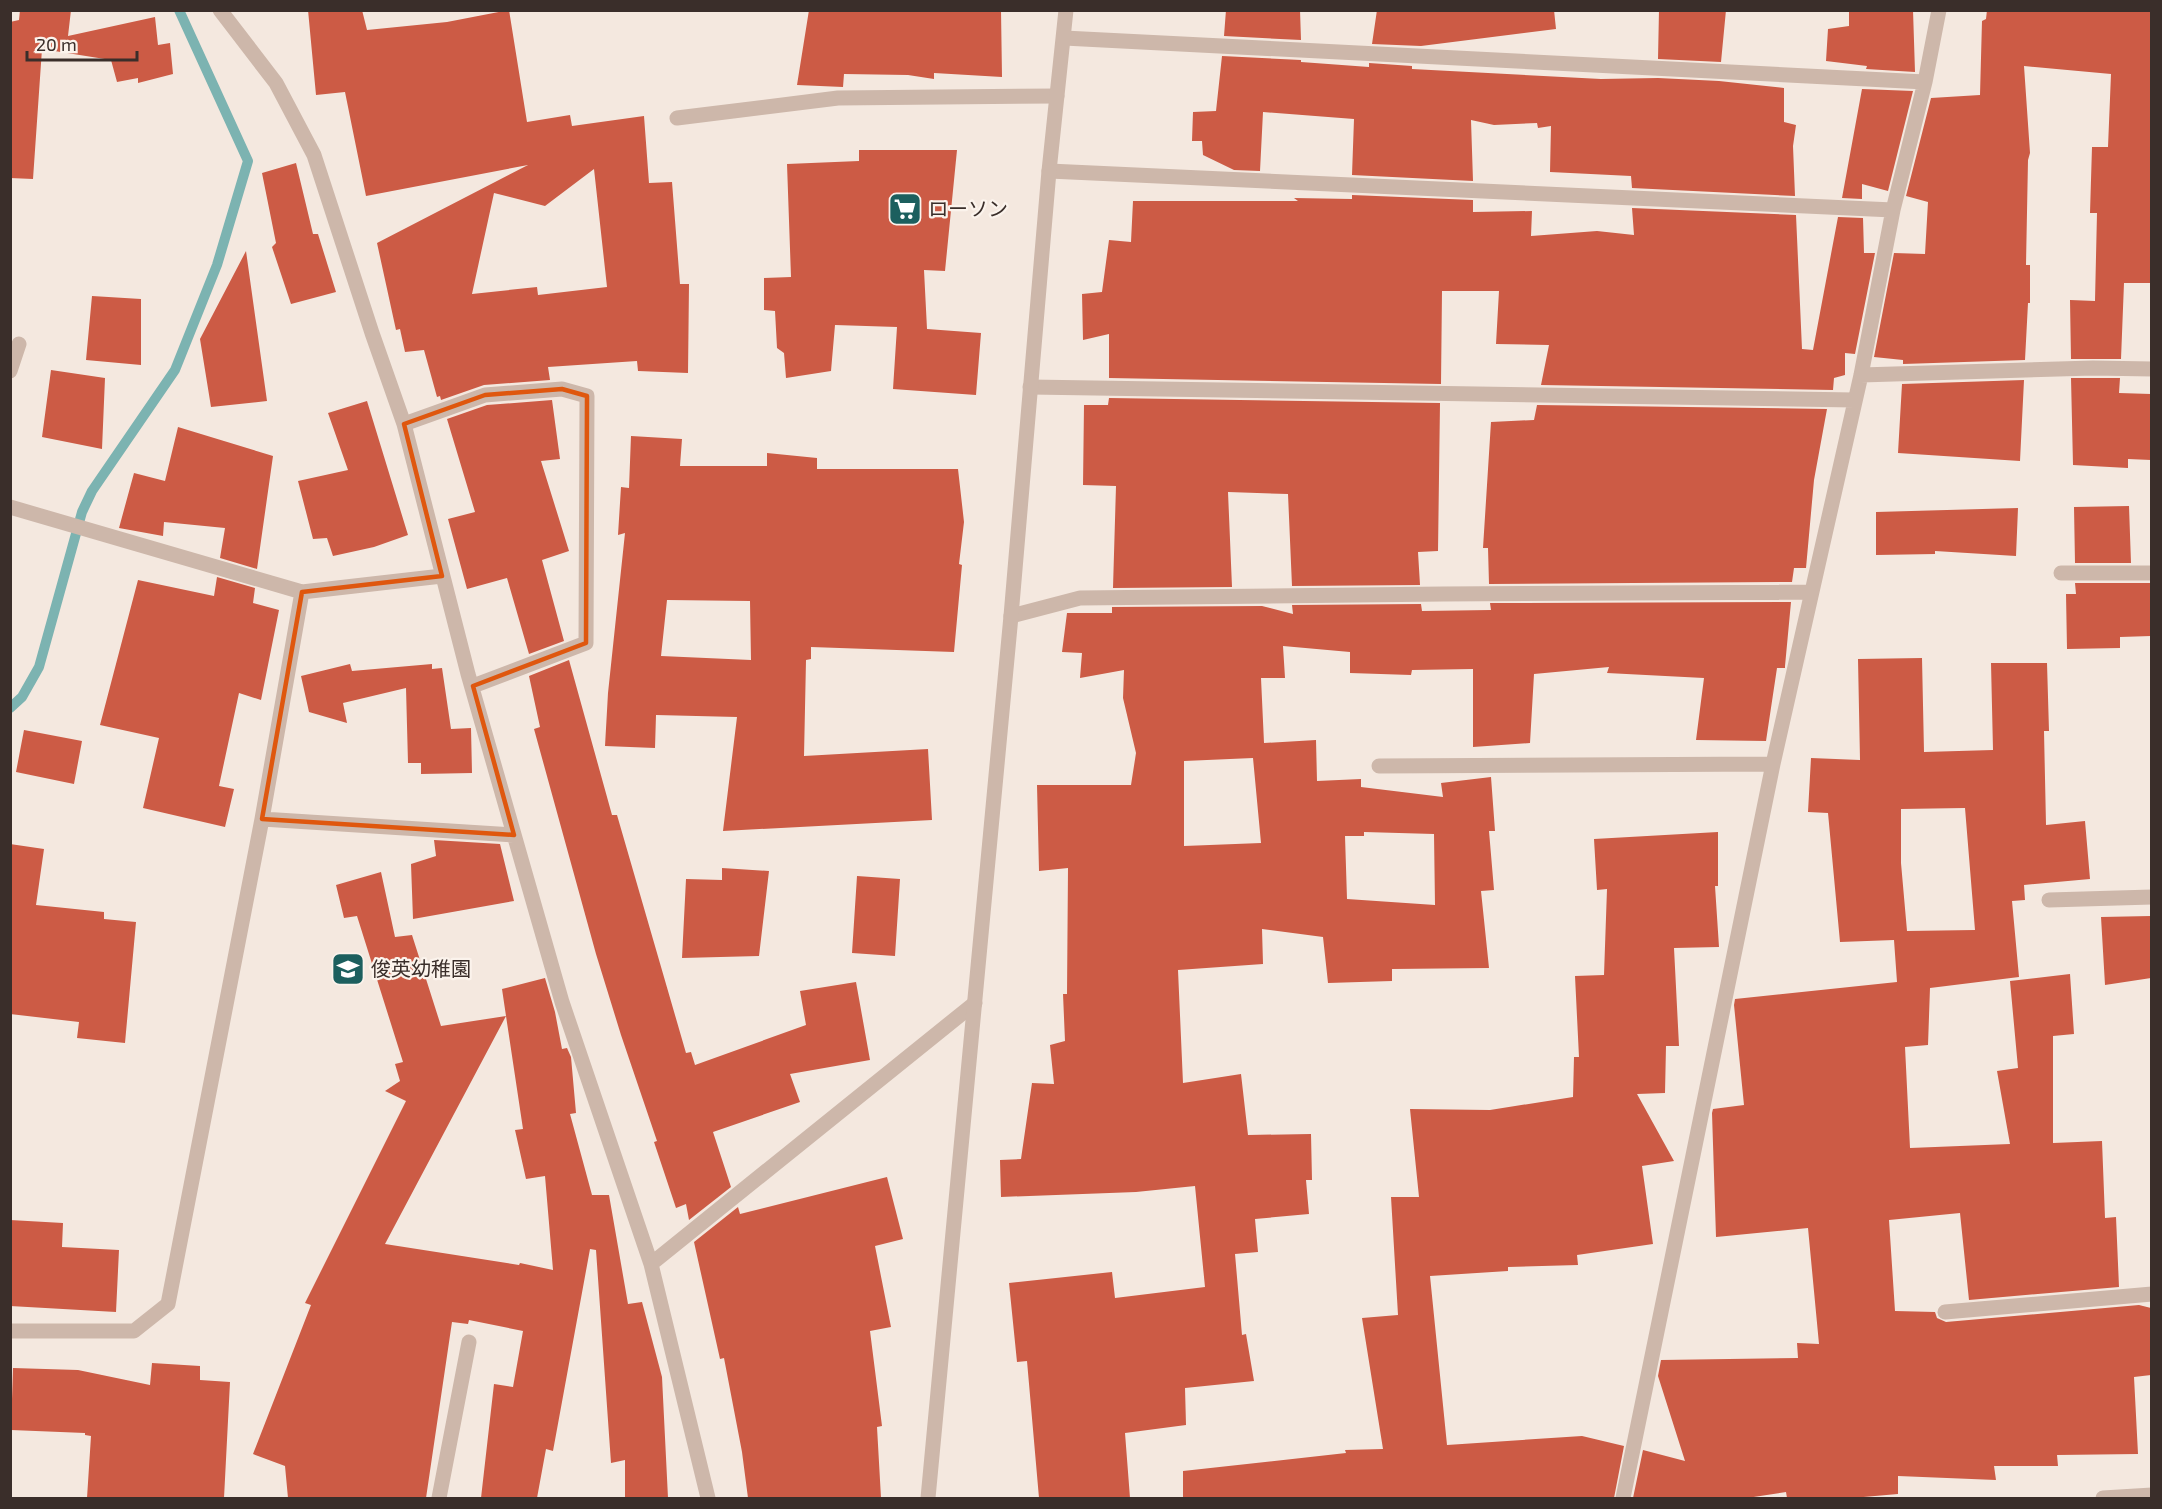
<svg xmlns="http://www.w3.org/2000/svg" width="2162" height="1509" viewBox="0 0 2162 1509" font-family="'Exo 2','Noto Sans JP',sans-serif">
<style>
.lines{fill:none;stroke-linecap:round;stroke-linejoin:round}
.stream{stroke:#7cb3b1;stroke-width:10}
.building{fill:#cc5b45;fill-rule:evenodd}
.minor{stroke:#cdb7aa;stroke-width:15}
.tertiary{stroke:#cdb7aa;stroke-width:15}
.marked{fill:none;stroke:#df570e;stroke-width:4.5;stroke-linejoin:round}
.labels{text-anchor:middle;stroke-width:4.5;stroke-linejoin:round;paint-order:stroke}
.poi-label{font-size:20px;fill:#3a2e2a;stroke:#fbf3ec;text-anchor:start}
</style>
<rect width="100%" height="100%" fill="#f4e8df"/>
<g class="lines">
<path class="stream" d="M 10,708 L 22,697 L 39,667 L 82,512 L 92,491 L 175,370 L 217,265 L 248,161 L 179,10"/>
</g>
<path class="building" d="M 20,10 L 71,10 L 68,36 L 155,17 L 158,45 L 170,43 L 173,74 L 138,83 L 138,78 L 117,82 L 111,60 L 42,49 L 33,179 L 10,178 L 10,22 L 19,20 Z
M 308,10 L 362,10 L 367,30 L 447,22 L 509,10 L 527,122 L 570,115 L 572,126 L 644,116 L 649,183 L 672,182 L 680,284 L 689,284 L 688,373 L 638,371 L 637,361 L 548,367 L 550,380 L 484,385 L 441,400 L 440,396 L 437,397 L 424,350 L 405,352 L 400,329 L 396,330 L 377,243 L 528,165 L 366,196 L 345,92 L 316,95 ZM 594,169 L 607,287 L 538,295 L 537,287 L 472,294 L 494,193 L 545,206 Z
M 809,10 L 1001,10 L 1002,77 L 934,73 L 934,79 L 908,75 L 844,74 L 843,87 L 797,85 Z
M 1226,10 L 1300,10 L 1301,40 L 1224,36 Z
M 1377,10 L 1554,10 L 1556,29 L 1421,46 L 1372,44 Z
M 1659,10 L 1726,10 L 1721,62 L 1658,59 Z
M 1849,10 L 1913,10 L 1915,72 L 1866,69 L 1867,66 L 1826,61 L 1828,29 L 1849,26 Z
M 1987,10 L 2151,10 L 2151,283 L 2124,283 L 2121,359 L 2071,359 L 2070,300 L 2095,301 L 2097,213 L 2090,213 L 2092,147 L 2108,147 L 2111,74 L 2024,66 L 2030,153 L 2028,160 L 2026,265 L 2030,265 L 2030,303 L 2028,303 L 2025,360 L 1903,364 L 1903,360 L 1874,357 L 1894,253 L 1925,254 L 1928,202 L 1906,196 L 1931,98 L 1980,95 L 1982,21 L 1986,19 Z
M 1222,56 L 1301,60 L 1301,62 L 1369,67 L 1369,63 L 1412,66 L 1412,69 L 1601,79 L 1658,78 L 1719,81 L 1784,88 L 1784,122 L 1796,125 L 1793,146 L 1795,196 L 1632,188 L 1631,176 L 1550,172 L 1551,126 L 1538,128 L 1537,123 L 1494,125 L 1471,120 L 1473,181 L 1352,175 L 1354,119 L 1263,112 L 1260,171 L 1234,170 L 1203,155 L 1202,141 L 1192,141 L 1193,112 L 1216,111 Z
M 1862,89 L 1913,91 L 1888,191 L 1862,184 L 1862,199 L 1842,198 Z
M 859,150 L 957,150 L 945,271 L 924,270 L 927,329 L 981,333 L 976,395 L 893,389 L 897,327 L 835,325 L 831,371 L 786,378 L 784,353 L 777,348 L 775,311 L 764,310 L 764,278 L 791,277 L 787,164 L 859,161 Z
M 296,163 L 313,234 L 318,234 L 336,292 L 291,304 L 272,247 L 276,243 L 262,173 Z
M 1352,195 L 1473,200 L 1473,212 L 1532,211 L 1531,236 L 1597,231 L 1634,235 L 1632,208 L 1796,215 L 1802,349 L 1813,350 L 1838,217 L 1863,218 L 1864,253 L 1875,253 L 1855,354 L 1845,353 L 1845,375 L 1834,378 L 1833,390 L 1541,385 L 1549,345 L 1496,344 L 1499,291 L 1442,291 L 1441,384 L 1109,378 L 1109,334 L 1083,340 L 1082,294 L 1102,292 L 1109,240 L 1131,242 L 1133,201 L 1298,201 L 1294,198 L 1352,199 Z
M 246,251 L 267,401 L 211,407 L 200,339 Z
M 92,296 L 141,299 L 141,365 L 86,360 Z
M 51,370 L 105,378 L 102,449 L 42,437 Z
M 2071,378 L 2120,378 L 2119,393 L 2151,394 L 2151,460 L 2128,459 L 2128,468 L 2073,465 Z
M 2024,380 L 2020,461 L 1898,453 L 1902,384 Z
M 1109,398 L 1440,403 L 1438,551 L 1418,552 L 1420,585 L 1292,586 L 1288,494 L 1228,492 L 1232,587 L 1113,588 L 1116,486 L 1083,485 L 1084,405 L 1108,405 Z
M 552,400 L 560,459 L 541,461 L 569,551 L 542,560 L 564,641 L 529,654 L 507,578 L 467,589 L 448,519 L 475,512 L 447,419 L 487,405 Z
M 367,401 L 408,535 L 374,547 L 333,556 L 327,538 L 313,539 L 298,481 L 348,470 L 328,413 Z
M 1537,405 L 1827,409 L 1814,480 L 1806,568 L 1794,568 L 1792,582 L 1489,584 L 1488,548 L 1483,548 L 1491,422 L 1534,420 Z
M 178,427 L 273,456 L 257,569 L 220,558 L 225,528 L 164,522 L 163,536 L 119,528 L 134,473 L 165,481 Z
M 631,436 L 682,439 L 680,466 L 767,466 L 767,453 L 817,458 L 817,469 L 958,469 L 964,522 L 959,564 L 962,565 L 954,652 L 811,647 L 811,659 L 806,660 L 804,756 L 928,749 L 932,820 L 723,831 L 737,717 L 656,715 L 655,748 L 605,746 L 608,693 L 625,533 L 618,535 L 621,487 L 629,488 ZM 667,600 L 750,601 L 751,660 L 661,656 Z
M 2129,506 L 2131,563 L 2075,563 L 2074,507 Z
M 2018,508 L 2016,556 L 1935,551 L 1935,554 L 1876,555 L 1876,512 Z
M 217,577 L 255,588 L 253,603 L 279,610 L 261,700 L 239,693 L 219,786 L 234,789 L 225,827 L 143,808 L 159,738 L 100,725 L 138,580 L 214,596 Z
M 2075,583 L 2151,583 L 2151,636 L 2120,637 L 2120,648 L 2067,649 L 2066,594 L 2076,594 Z
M 1791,602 L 1785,666 L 1785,668 L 1777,668 L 1766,741 L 1696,740 L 1704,678 L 1607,673 L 1609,667 L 1534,674 L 1530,743 L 1473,747 L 1473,669 L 1412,670 L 1411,675 L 1350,673 L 1350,652 L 1283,646 L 1285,678 L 1261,678 L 1264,743 L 1316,740 L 1317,781 L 1361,779 L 1361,787 L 1443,797 L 1441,783 L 1491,777 L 1495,831 L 1489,831 L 1494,890 L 1481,891 L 1489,968 L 1392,969 L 1392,981 L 1328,983 L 1323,937 L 1262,929 L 1263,964 L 1178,970 L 1183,1083 L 1241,1074 L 1248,1135 L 1311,1134 L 1312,1180 L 1306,1180 L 1309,1214 L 1255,1219 L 1258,1252 L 1235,1254 L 1242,1335 L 1246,1334 L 1254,1381 L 1185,1388 L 1186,1425 L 1125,1433 L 1130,1498 L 1039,1498 L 1027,1361 L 1017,1362 L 1009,1283 L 1112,1272 L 1115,1298 L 1205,1287 L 1195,1186 L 1136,1192 L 1001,1197 L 1000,1160 L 1021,1159 L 1032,1083 L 1054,1084 L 1050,1045 L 1065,1041 L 1063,994 L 1067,994 L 1068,868 L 1039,871 L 1037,785 L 1131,785 L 1136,753 L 1123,698 L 1124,670 L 1080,678 L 1082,653 L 1062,652 L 1067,613 L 1112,613 L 1112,607 L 1262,606 L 1293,614 L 1292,605 L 1421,604 L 1422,611 L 1491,610 L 1490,603 ZM 1253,758 L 1261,843 L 1184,846 L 1184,761 ZM 1364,832 L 1434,834 L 1435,905 L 1347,899 L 1345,836 L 1364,836 Z
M 1922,658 L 1924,752 L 1993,750 L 1991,663 L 2047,663 L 2049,731 L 2044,731 L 2046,825 L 2085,821 L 2090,879 L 2024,885 L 2025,900 L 2012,901 L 2019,977 L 1930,988 L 1928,1045 L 1905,1047 L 1910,1148 L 2010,1144 L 1997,1071 L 2018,1068 L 2010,981 L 2070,974 L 2074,1034 L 2053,1036 L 2053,1143 L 2102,1141 L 2105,1218 L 2116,1217 L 2119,1287 L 1969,1300 L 1960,1213 L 1889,1220 L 1895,1311 L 1935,1312 L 1937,1318 L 1946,1322 L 2139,1305 L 2151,1308 L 2151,1375 L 2134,1377 L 2138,1454 L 2057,1455 L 2058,1466 L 1994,1466 L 1996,1480 L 1898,1476 L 1898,1494 L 1852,1498 L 1787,1498 L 1786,1492 L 1747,1498 L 1633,1498 L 1643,1450 L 1685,1461 L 1658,1376 L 1661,1360 L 1798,1358 L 1797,1343 L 1819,1344 L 1808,1228 L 1716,1237 L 1712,1113 L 1713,1109 L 1744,1105 L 1734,1005 L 1735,999 L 1897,982 L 1894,940 L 1840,942 L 1828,813 L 1808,812 L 1811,758 L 1860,760 L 1858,659 ZM 1965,808 L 1975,930 L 1907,931 L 1901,863 L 1901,809 Z
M 569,660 L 612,815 L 617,815 L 686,1053 L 691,1052 L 695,1065 L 806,1025 L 800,991 L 856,982 L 870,1060 L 790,1074 L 800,1102 L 713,1132 L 731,1187 L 689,1220 L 686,1204 L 676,1208 L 654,1142 L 657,1141 L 621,1035 L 596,954 L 534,729 L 540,727 L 529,676 Z
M 350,664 L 352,671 L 432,664 L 432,669 L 442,668 L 451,729 L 471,728 L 472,773 L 421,774 L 421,763 L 408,763 L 406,688 L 343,703 L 347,723 L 309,712 L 301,676 Z
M 24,730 L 82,741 L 74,784 L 16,772 Z
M 1718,832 L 1718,886 L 1715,886 L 1719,947 L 1674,948 L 1679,1046 L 1666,1046 L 1665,1093 L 1637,1094 L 1674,1161 L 1642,1166 L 1653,1244 L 1577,1255 L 1578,1265 L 1508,1267 L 1508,1271 L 1430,1276 L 1447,1445 L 1582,1436 L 1624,1446 L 1614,1498 L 1183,1498 L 1183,1471 L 1346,1453 L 1345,1450 L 1383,1449 L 1362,1318 L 1398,1315 L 1391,1197 L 1419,1197 L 1410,1109 L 1490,1110 L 1573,1097 L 1574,1057 L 1579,1057 L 1575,976 L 1604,975 L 1607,889 L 1597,890 L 1594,839 Z
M 434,840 L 500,844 L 514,901 L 413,919 L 411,864 L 436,856 Z
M 10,844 L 44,849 L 36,905 L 104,912 L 104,919 L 136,922 L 125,1043 L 77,1038 L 79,1022 L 10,1014 Z
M 722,868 L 769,871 L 759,956 L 682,958 L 686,879 L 722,880 Z
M 381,872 L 395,937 L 412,935 L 441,1026 L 506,1016 L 502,989 L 545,978 L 555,1012 L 562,1049 L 567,1048 L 571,1057 L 576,1113 L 570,1114 L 592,1195 L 609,1195 L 628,1304 L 642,1302 L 662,1377 L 668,1498 L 625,1498 L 625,1460 L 611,1463 L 596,1250 L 590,1249 L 553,1451 L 546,1449 L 537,1498 L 481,1498 L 494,1384 L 513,1387 L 523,1331 L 469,1320 L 468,1324 L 452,1322 L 426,1498 L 288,1498 L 285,1466 L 253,1454 L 311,1305 L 305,1303 L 406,1101 L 385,1091 L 400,1081 L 395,1064 L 403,1062 L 357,916 L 344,918 L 336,885 ZM 506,1016 L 523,1129 L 515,1130 L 526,1179 L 545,1176 L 553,1270 L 520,1263 L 519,1265 L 385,1244 Z
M 857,876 L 900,879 L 895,956 L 852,953 Z
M 2151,916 L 2151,978 L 2105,985 L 2101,917 Z
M 887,1177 L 903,1239 L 875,1246 L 891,1327 L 870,1331 L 882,1426 L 877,1427 L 881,1498 L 748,1498 L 742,1452 L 724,1358 L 720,1359 L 694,1242 L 738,1207 L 740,1214 Z
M 10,1220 L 63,1223 L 62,1247 L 119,1250 L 116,1312 L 10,1306 Z
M 152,1363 L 200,1366 L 200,1380 L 230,1382 L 224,1498 L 87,1498 L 91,1436 L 85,1435 L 85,1433 L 11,1430 L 13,1368 L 78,1370 L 150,1385 Z"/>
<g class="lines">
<path class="minor" d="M 220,10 L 276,83 L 314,155 L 372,333 L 404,424 L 468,674 L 562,1002 L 651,1264 L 708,1498
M 1064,38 L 1925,82
M 677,118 L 838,98 L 1057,96
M 1049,171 L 1893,210
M 10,371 L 19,344
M 1861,375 L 2093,368 L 2152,369
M 1030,387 L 1854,400
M 404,424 L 485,395 L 562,389 L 587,396 L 586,643 L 473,686
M 10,507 L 302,592 L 442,576
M 2061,573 L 2152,573
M 1011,616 L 1080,598 L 1443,594 L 1811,592
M 1379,766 L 1773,764
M 262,819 L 514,835
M 2049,900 L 2152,897
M 651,1264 L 975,1003
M 1945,1312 L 2152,1294
M 10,1331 L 134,1331 L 168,1304 L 262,819 L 302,592
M 439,1498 L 469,1342
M 1623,1498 L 1773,764 L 1861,375 L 1893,210 L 1925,82 L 1939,10
M 2103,1498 L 2152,1495"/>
<path class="tertiary" d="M 928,1498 L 1011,616 L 1049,171 L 1066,10"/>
</g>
<path class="marked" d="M 562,389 L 587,396 L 586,643 L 473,686 L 514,835 L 262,819 L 302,592 L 442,576 L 404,424 L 485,395 Z"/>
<defs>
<g id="supermarket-square" transform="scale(1.725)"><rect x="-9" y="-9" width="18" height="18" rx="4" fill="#1c5f5e" stroke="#fbf3ec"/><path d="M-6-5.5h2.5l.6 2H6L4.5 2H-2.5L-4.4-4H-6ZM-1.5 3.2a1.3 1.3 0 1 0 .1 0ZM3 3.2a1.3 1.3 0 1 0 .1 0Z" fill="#fff"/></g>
<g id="school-square" transform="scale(1.725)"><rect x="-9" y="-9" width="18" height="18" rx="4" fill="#1c5f5e" stroke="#fbf3ec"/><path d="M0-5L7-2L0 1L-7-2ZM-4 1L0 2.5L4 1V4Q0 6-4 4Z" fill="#fff"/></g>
</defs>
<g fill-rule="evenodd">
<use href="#supermarket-square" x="905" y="209"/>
<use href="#school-square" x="348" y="969"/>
</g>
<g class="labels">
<g class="poi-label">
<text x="928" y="216">ローソン</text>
<text x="371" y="976">俊英幼稚園</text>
</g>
</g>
<rect width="2162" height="1509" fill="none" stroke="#3a2e2a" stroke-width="24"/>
<path d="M27 51v9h110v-9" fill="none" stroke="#3a2e2a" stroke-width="3"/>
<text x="36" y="51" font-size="18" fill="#3a2e2a" stroke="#fbf3ec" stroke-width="4.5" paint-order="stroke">20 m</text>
</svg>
